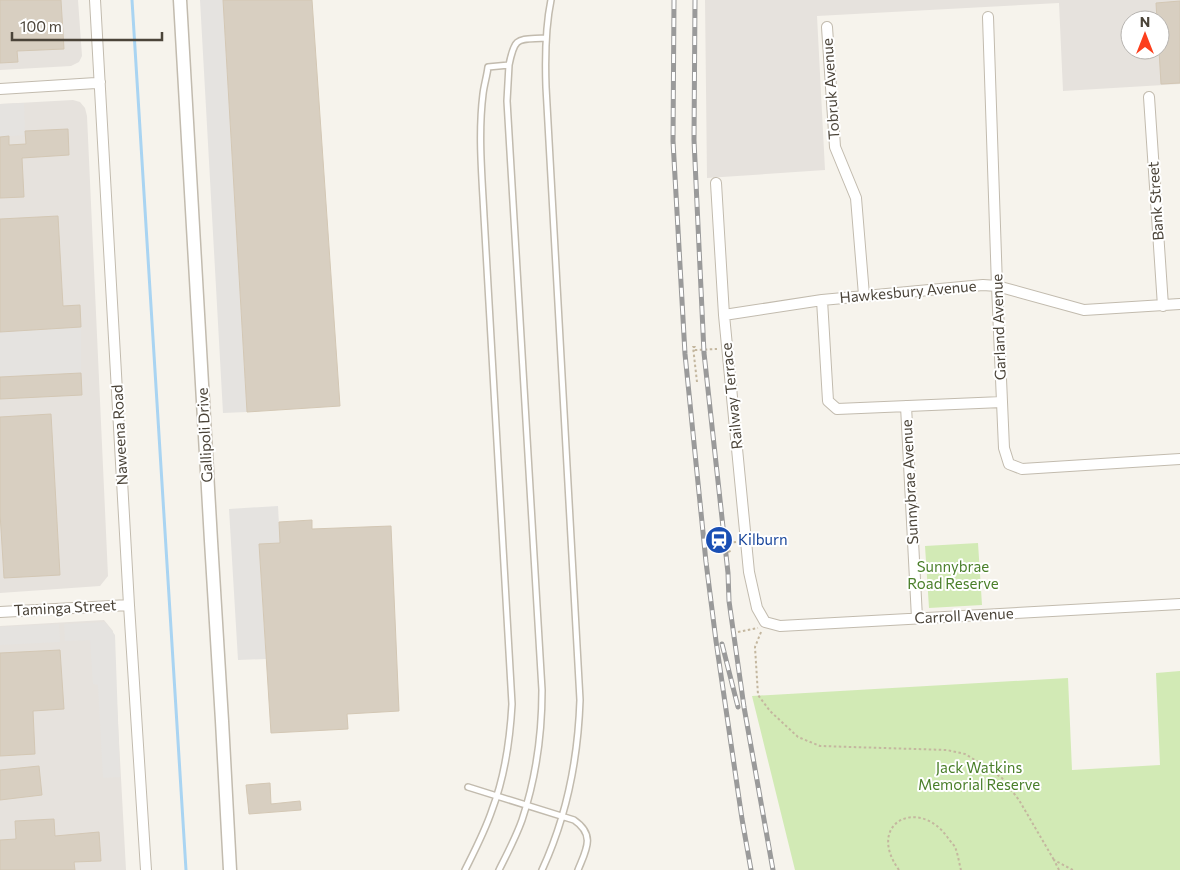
<svg xmlns="http://www.w3.org/2000/svg" width="1180" height="870" viewBox="0 0 1180 870" font-family="Commissioner,sans-serif">
<style>
.industrial{fill:#e6e2dd;fill-rule:evenodd}
.green{fill:#d2eab5}
.parking{fill:#e5e3e0}
.lines{fill:none;stroke-linecap:round;stroke-linejoin:round}
.stream{stroke:#a9d4f2;stroke-width:3}
.building{fill:#d8cfc1;stroke:#d3c7b4}
.service-casing{stroke:#c2bbae;stroke-width:8}
.minor-casing{stroke:#c2bbae;stroke-width:12}
.tertiary-casing{stroke:#c2bbae;stroke-width:15}
.path{stroke:#c4b79f;stroke-width:2;stroke-dasharray:2.5 2.5;stroke-linecap:butt}
.service{stroke:#fff;stroke-width:5}
.minor{stroke:#fff;stroke-width:10}
.tertiary{stroke:#fff;stroke-width:12}
.rail-casing{stroke:#9a9a9a;stroke-width:5}
.rail{stroke:#fff;stroke-width:3;stroke-dasharray:9;stroke-linecap:butt}
.labels{text-anchor:middle;stroke-width:4;stroke-linejoin:round;paint-order:stroke}
.street-label{font-size:15px;fill:#4b4439;stroke:#fff}
.transit-label{font-size:15px;fill:#164399;stroke:#fff;text-anchor:start}
.park-label{font-size:15px;fill:#4a7f2a;stroke:#fff}
</style>
<rect width="100%" height="100%" fill="#f6f3ec"/>
<path class="industrial" d="M 0,0 L 78,0 L 82,56 L 79,62 L 71,66 L 0,70 Z
M 705,0 L 1180,0 L 1180,84 L 1063,91 L 1059,3 L 817,16 L 825,170 L 707,178 ZM 1130,20 L 1160,20 L 1160,50 L 1130,50 Z
M 73,100 L 80,102 L 85,108 L 87,116 L 108,576 L 100,586 L 0,593 L 0,104 Z
M 104,620 L 113,631 L 126,870 L 0,870 L 0,626 Z"/>
<path class="green" d="M 978,543 L 982,605 L 929,608 L 925,546 Z
M 1180,671 L 1180,870 L 795,870 L 752,696 L 1068,678 L 1072,770 L 1160,765 L 1156,673 Z"/>
<path class="parking" d="M 200,0 L 223,0 L 247,412 L 223,413 Z
M 24,103 L 25,135 L 0,137 L 0,104 Z
M 81,327 L 81,373 L 0,377 L 0,332 Z
M 278,506 L 280,543 L 259,544 L 266,659 L 238,660 L 229,509 Z
M 105,622 L 115,635 L 120,777 L 103,778 L 98,685 L 93,684 L 90,640 L 65,641 L 64,624 Z
M 59,624 L 60,642 L 0,645 L 0,627 Z"/>
<g class="lines">
<path class="stream" d="M 132,0 L 186,870"/>
</g>
<path class="building" d="M 0,0 L 61,0 L 64,49 L 17,51 L 18,62 L 0,63 Z
M 223,0 L 312,0 L 340,406 L 247,412 Z
M 1180,1 L 1180,83 L 1161,84 L 1159,50 L 1160,50 L 1160,20 L 1157,20 L 1156,3 Z
M 68,129 L 69,155 L 22,158 L 24,197 L 0,198 L 0,137 L 9,136 L 9,145 L 26,144 L 25,131 Z
M 58,216 L 63,306 L 80,305 L 81,327 L 0,332 L 0,219 Z
M 81,373 L 82,395 L 0,399 L 0,377 Z
M 51,414 L 60,575 L 4,578 L 0,513 L 0,417 Z
M 312,520 L 312,529 L 391,526 L 399,711 L 347,714 L 348,729 L 271,733 L 259,544 L 280,543 L 279,522 Z
M 60,650 L 64,709 L 33,711 L 35,754 L 0,756 L 0,653 Z
M 39,766 L 42,795 L 0,800 L 0,770 Z
M 270,783 L 271,804 L 300,801 L 301,810 L 249,814 L 246,785 Z
M 54,819 L 55,836 L 99,832 L 101,861 L 74,862 L 75,870 L 0,870 L 0,840 L 16,839 L 15,821 Z"/>
<g class="lines">
<g class="service-casing">
<path id="service" d="M 468,787 L 574,820 C 596,835 586,850 578,870
M 465,870 C 475,850 485,831 492,810 C 505,776 510,740 512,704 L 484,216 C 482,176 478,134 483,94 C 484,85 487,76 488,67 L 509,65 C 515,35 518,40 546,38
M 499,870 C 507,854 516,837 522,820 C 536,778 542,734 542,690 L 507,101 L 509,65
M 542,870 C 567,816 578,759 580,700 L 546,87 C 545,58 545,29 551,0"/>
</g>
<g class="minor-casing">
<path id="minor" d="M 95,0 L 129,605 L 146,870
M 988,17 L 997,286 L 1004,448 L 1009,464 L 1022,469 L 1180,459
M 827,27 L 835,147 L 856,198 L 864,295
M 0,89 L 96,83 L 100,82
M 1149,97 L 1163,306
M 716,183 L 724,315 L 749,572 L 757,608 L 765,622 L 780,626 L 1180,604
M 822,300 L 828,401 L 837,409 L 1002,402
M 724,315 L 822,300 L 983,285 L 997,286 L 1084,310 L 1180,304
M 906,406 L 917,618
M 0,612 L 129,605"/>
</g>
<g class="tertiary-casing">
<path id="tertiary" d="M 180,0 L 211,541 L 222,721 L 230,870"/>
</g>
<path class="path" d="M 697,382 L 693,347 L 695,347 L 695,350 L 717,349
M 728,552 L 730,551 L 729,543 L 736,542
M 738,632 L 758,628
M 761,632 L 755,647 L 758,695 L 770,711 L 798,737 L 820,746 L 947,750 L 965,754 L 985,766 L 1002,778 L 1019,800 L 1054,860
M 899,870 C 865,823 919,796 948,838 C 950,841 953,844 955,847 C 958,854 959,863 961,870
M 1059,870 L 1054,860 L 1069,868 L 1073,870"/>
<use href="#service" class="service"/>
<use href="#minor" class="minor"/>
<use href="#tertiary" class="tertiary"/>
<g class="rail-casing">
<path id="rail" d="M 674,0 L 673,141 L 685,354 L 706,562 L 716,641 L 742,819 L 751,870
M 695,0 L 694,140 L 704,353 L 728,573 L 729,601 L 744,707 L 773,870
M 722,644 L 738,707"/>
</g>
<use href="#rail" class="rail"/>
</g>
<defs>
<g id="station-disc" transform="scale(1.4375)"><circle r="9.5" fill="#1a4fb4" stroke="#fff"/><path d="M-3-6H3Q5-6 5-4V2Q5 4 3 4L4.5 6H3L1.5 4h-3L-3 6H-4.5L-3 4Q-5 4-5 2V-4Q-5-6-3-6ZM-3.5-4v3h7v-3ZM-3.5 1v1.5H-2V1ZM2 1v1.5H3.5V1Z" fill="#fff"/></g>
</defs>
<g fill-rule="evenodd">
<use href="#station-disc" x="719" y="540"/>
</g>
<g class="labels">
<g class="street-label">
<text transform="translate(831 89) rotate(-94)" y="5">Tobruk Avenue</text>
<text transform="translate(1156 201) rotate(-94)" y="5">Bank Street</text>
<text transform="translate(908 292) rotate(-5)" y="5">Hawkesbury Avenue</text>
<text transform="translate(999 327) rotate(-92)" y="5">Garland Avenue</text>
<text transform="translate(732 396) rotate(-96)" y="5">Railway Terrace</text>
<text transform="translate(120 435) rotate(-93)" y="5">Naweena Road</text>
<text transform="translate(205 435) rotate(-93)" y="5">Gallipoli Drive</text>
<text transform="translate(910 482) rotate(-93)" y="5">Sunnybrae Avenue</text>
<text transform="translate(65 608) rotate(-3)" y="5">Taminga Street</text>
<text transform="translate(964 616) rotate(-3)" y="5">Carroll Avenue</text>
</g>
<g class="transit-label">
<text x="738" y="545">Kilburn</text>
</g>
<g class="park-label">
<text x="953" y="572">Sunnybrae<tspan x="953" dy="17">Road Reserve</tspan></text>
<text x="979" y="773">Jack Watkins<tspan x="979" dy="17">Memorial Reserve</tspan></text>
</g>
</g>
<g transform="translate(1145 35)"><circle r="24" fill="#ffffff" stroke="#b7b4b0"/>
<path d="M0-4L9 19L0 12L-9 19Z" fill="#fc3f1d"/>
<text y="-8" font-size="14" font-weight="bold" text-anchor="middle" fill="#4b4439">N</text>
</g>
<path d="M12 32v8h150v-8" fill="none" stroke="#4b4439" stroke-width="2.5"/>
<text x="20" y="32" font-size="15" fill="#4b4439" stroke="#ffffff" stroke-width="4" paint-order="stroke">100 m</text>
</svg>
